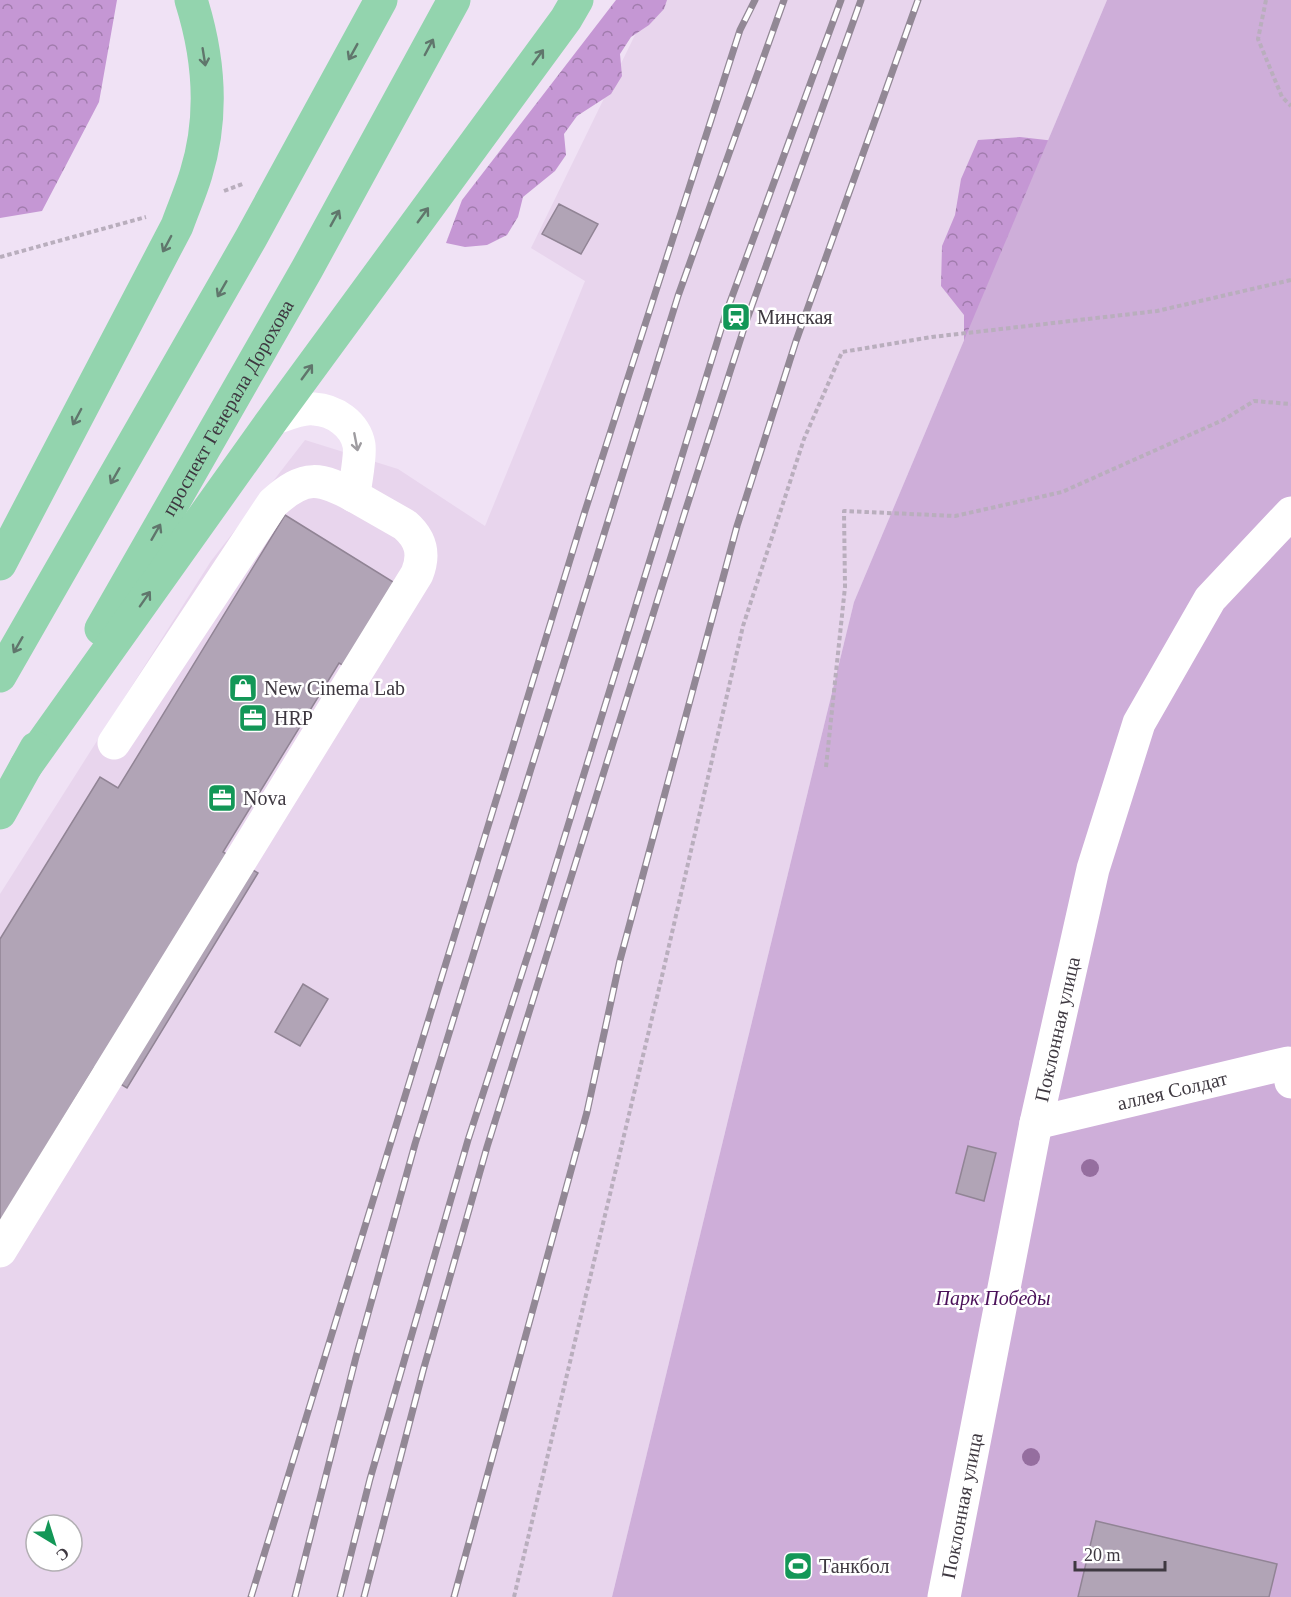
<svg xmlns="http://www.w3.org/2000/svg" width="1291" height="1597" viewBox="0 0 1291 1597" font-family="Georgia,serif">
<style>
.built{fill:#e8d5ed;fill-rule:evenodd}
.forest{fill:url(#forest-crowns)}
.park{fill:#ceaed9}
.building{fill:#b1a4b6;stroke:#918495;stroke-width:1.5}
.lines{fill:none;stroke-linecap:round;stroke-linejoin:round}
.path{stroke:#b9aebd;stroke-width:4;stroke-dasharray:4.5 3;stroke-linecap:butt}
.minor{stroke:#fff;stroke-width:33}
.major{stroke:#93d4ae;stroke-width:33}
.rail-casing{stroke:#928895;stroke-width:7}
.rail{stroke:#fff;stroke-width:4.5;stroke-dasharray:14;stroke-linecap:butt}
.tree{fill:#956e9f}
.oneway{stroke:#60766c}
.oneway2{stroke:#9e9ca0}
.labels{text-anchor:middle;stroke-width:5;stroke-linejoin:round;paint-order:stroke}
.poi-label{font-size:20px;fill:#3e3840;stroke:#fff;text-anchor:start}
.street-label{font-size:20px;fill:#3e3840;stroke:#fff}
.park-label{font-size:20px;font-style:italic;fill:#4a1059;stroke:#fff}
</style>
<defs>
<pattern id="forest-crowns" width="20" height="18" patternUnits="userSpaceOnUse" patternTransform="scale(1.5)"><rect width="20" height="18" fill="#c597d4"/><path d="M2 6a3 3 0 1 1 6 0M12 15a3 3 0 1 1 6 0" fill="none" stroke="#a17cad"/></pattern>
</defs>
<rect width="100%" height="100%" fill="#f0e2f5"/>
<path class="built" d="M 652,0 L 1107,0 L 854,602 L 612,1597 L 0,1597 L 0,894 L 211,561 L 305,440 L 398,469 L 485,526 L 585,281 L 531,248 ZM 36,1525 L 72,1525 L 72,1561 L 36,1561 Z"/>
<path class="forest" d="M 0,0 L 117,0 L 99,102 L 42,211 L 0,218 Z
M 616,0 L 667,0 L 664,9 L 649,25 L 631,37 L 620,54 L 622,76 L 611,94 L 577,116 L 564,134 L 566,155 L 555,171 L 523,197 L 518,217 L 507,235 L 487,245 L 465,247 L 446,243 L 462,200 Z
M 1020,137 L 1055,141 L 964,379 L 964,315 L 941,286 L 942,246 L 955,215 L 961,179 L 978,140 Z"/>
<path class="park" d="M 1107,0 L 1291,0 L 1291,1597 L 612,1597 L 854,602 Z"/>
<path class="building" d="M 559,204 L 598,224 L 581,254 L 542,234 Z
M 285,515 L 398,585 L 348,668 L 339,663 L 223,852 L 258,873 L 127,1088 L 94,1068 L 0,1222 L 0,939 L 100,777 L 118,788 Z
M 303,984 L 328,999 L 300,1046 L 275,1032 Z
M 968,1146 L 996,1153 L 984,1201 L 956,1193 Z
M 1096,1521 L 1277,1564 L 1269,1597 L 1078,1597 Z"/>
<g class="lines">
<path class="path" d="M 1266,0 L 1258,39 L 1282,97 L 1291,106
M 224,191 L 245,183
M 0,257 L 146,217
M 826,767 L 845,587 L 844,511 L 955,516 L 1062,492 L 1223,420 L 1254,401 L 1291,404
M 514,1597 L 662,976 L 743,626 L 804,439 L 842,352 L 932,337 L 1157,311 L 1291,280"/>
<g class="minor">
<path d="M 273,419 C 285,415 302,407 314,409 C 334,410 355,424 359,445 C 361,456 355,483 354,496"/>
<path id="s1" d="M 1036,1123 L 1288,1063 L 1291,1082"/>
<path d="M 0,1251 L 417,574 C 425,554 421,539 405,525 C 389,516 372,506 356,497 C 320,477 305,474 273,503 L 114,743"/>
<path id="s2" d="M 944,1597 L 1036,1123 L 1093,869 L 1139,723 L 1210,599 L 1291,513"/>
</g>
<g class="major">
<path d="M 0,564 L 177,226 C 183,209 191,191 196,174 C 214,116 209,57 191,0"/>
<path id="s3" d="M 101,629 L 307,269 L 454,0"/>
<path d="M 0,676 L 251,238 L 381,0"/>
<path d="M 26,766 L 273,419 L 566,19 L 577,0"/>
<path d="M 0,813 L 36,748"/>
</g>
<g class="rail-casing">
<path id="rail" d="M 251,1597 L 585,511 L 740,30 L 755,0
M 295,1597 L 356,1357 L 415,1144 L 483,923 L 678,296 L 784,0
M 340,1597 L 370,1479 L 468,1140 L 534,936 L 726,313 L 841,0
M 364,1597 L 423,1371 L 487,1147 L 684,515 L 746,322 L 861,0
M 454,1597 L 587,1112 L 620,960 L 737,526 L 796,341 L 918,0"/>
</g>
<use href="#rail" class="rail"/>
</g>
<g class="tree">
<circle cx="1090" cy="1168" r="9"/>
<circle cx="1031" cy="1457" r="9"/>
</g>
<defs><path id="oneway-shaft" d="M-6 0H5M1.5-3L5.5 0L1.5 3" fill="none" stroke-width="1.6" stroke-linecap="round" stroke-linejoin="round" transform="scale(1.5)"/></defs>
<g class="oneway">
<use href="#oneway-shaft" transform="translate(429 47) rotate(-62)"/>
<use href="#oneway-shaft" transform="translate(353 52) rotate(119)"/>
<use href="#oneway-shaft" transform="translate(204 57) rotate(81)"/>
<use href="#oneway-shaft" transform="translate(538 57) rotate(-54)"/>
<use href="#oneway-shaft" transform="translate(423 215) rotate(-54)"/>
<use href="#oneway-shaft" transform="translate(335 218) rotate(-61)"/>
<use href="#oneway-shaft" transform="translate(167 244) rotate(118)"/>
<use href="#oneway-shaft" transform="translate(222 289) rotate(120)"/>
<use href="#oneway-shaft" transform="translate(307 372) rotate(-54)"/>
<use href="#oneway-shaft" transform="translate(77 417) rotate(118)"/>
<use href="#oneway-shaft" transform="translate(115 476) rotate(120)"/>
<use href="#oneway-shaft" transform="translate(156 532) rotate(-60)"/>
<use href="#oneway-shaft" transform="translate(145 599) rotate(-55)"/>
<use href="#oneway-shaft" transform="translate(18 645) rotate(120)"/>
</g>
<use class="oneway2" href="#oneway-shaft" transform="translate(356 442) rotate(79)"/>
<defs>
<g id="station-square" transform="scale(1.5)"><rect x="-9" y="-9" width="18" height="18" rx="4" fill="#139757" stroke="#fff"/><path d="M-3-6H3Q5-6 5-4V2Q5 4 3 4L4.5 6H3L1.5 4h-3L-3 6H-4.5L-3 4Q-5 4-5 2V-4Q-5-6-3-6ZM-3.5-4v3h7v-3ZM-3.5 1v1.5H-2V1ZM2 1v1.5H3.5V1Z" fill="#fff"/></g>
<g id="shop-square" transform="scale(1.5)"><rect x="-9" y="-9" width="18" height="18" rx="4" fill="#139757" stroke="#fff"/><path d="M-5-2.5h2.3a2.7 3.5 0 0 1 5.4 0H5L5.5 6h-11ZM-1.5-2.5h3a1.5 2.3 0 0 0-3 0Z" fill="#fff"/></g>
<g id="office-square" transform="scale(1.5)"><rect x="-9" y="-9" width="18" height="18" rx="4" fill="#139757" stroke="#fff"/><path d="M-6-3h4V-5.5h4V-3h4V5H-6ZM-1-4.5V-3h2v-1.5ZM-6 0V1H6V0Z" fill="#fff"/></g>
<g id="stadium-square" transform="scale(1.5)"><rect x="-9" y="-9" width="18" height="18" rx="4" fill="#139757" stroke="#fff"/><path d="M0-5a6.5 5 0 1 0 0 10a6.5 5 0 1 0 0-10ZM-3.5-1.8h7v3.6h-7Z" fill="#fff"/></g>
</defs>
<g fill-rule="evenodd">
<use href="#station-square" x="736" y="317"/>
<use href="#shop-square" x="243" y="688"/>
<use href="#office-square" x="253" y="718"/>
<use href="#office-square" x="222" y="798"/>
<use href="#stadium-square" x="798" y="1566"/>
</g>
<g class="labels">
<g class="poi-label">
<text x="757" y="324">Минская</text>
<text x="264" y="695">New Cinema Lab</text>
<text x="274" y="725">HRP</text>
<text x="243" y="805">Nova</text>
<text x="819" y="1573">Танкбол</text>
</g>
<g class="street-label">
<text dy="7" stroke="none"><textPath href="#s3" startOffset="255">проспект Генерала Дорохова</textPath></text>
<text dy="7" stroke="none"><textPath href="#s2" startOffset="579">Поклонная улица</textPath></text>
<text dy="7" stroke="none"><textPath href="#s1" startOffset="140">аллея Солдат</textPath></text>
<text dy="7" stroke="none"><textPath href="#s2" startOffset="93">Поклонная улица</textPath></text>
</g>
<g class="park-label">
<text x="993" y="1305">Парк Победы</text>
</g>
</g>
<g transform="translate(54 1543) rotate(142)"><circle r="28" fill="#ffffff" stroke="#b2afb3" stroke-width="1.5"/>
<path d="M0-4.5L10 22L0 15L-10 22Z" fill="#139757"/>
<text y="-9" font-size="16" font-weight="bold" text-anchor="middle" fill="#3e3840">С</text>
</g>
<path d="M1075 1561v9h90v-9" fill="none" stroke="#3e3840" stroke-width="3"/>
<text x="1084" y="1561" font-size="18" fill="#3e3840" stroke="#ffffff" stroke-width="4.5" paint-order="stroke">20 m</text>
</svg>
